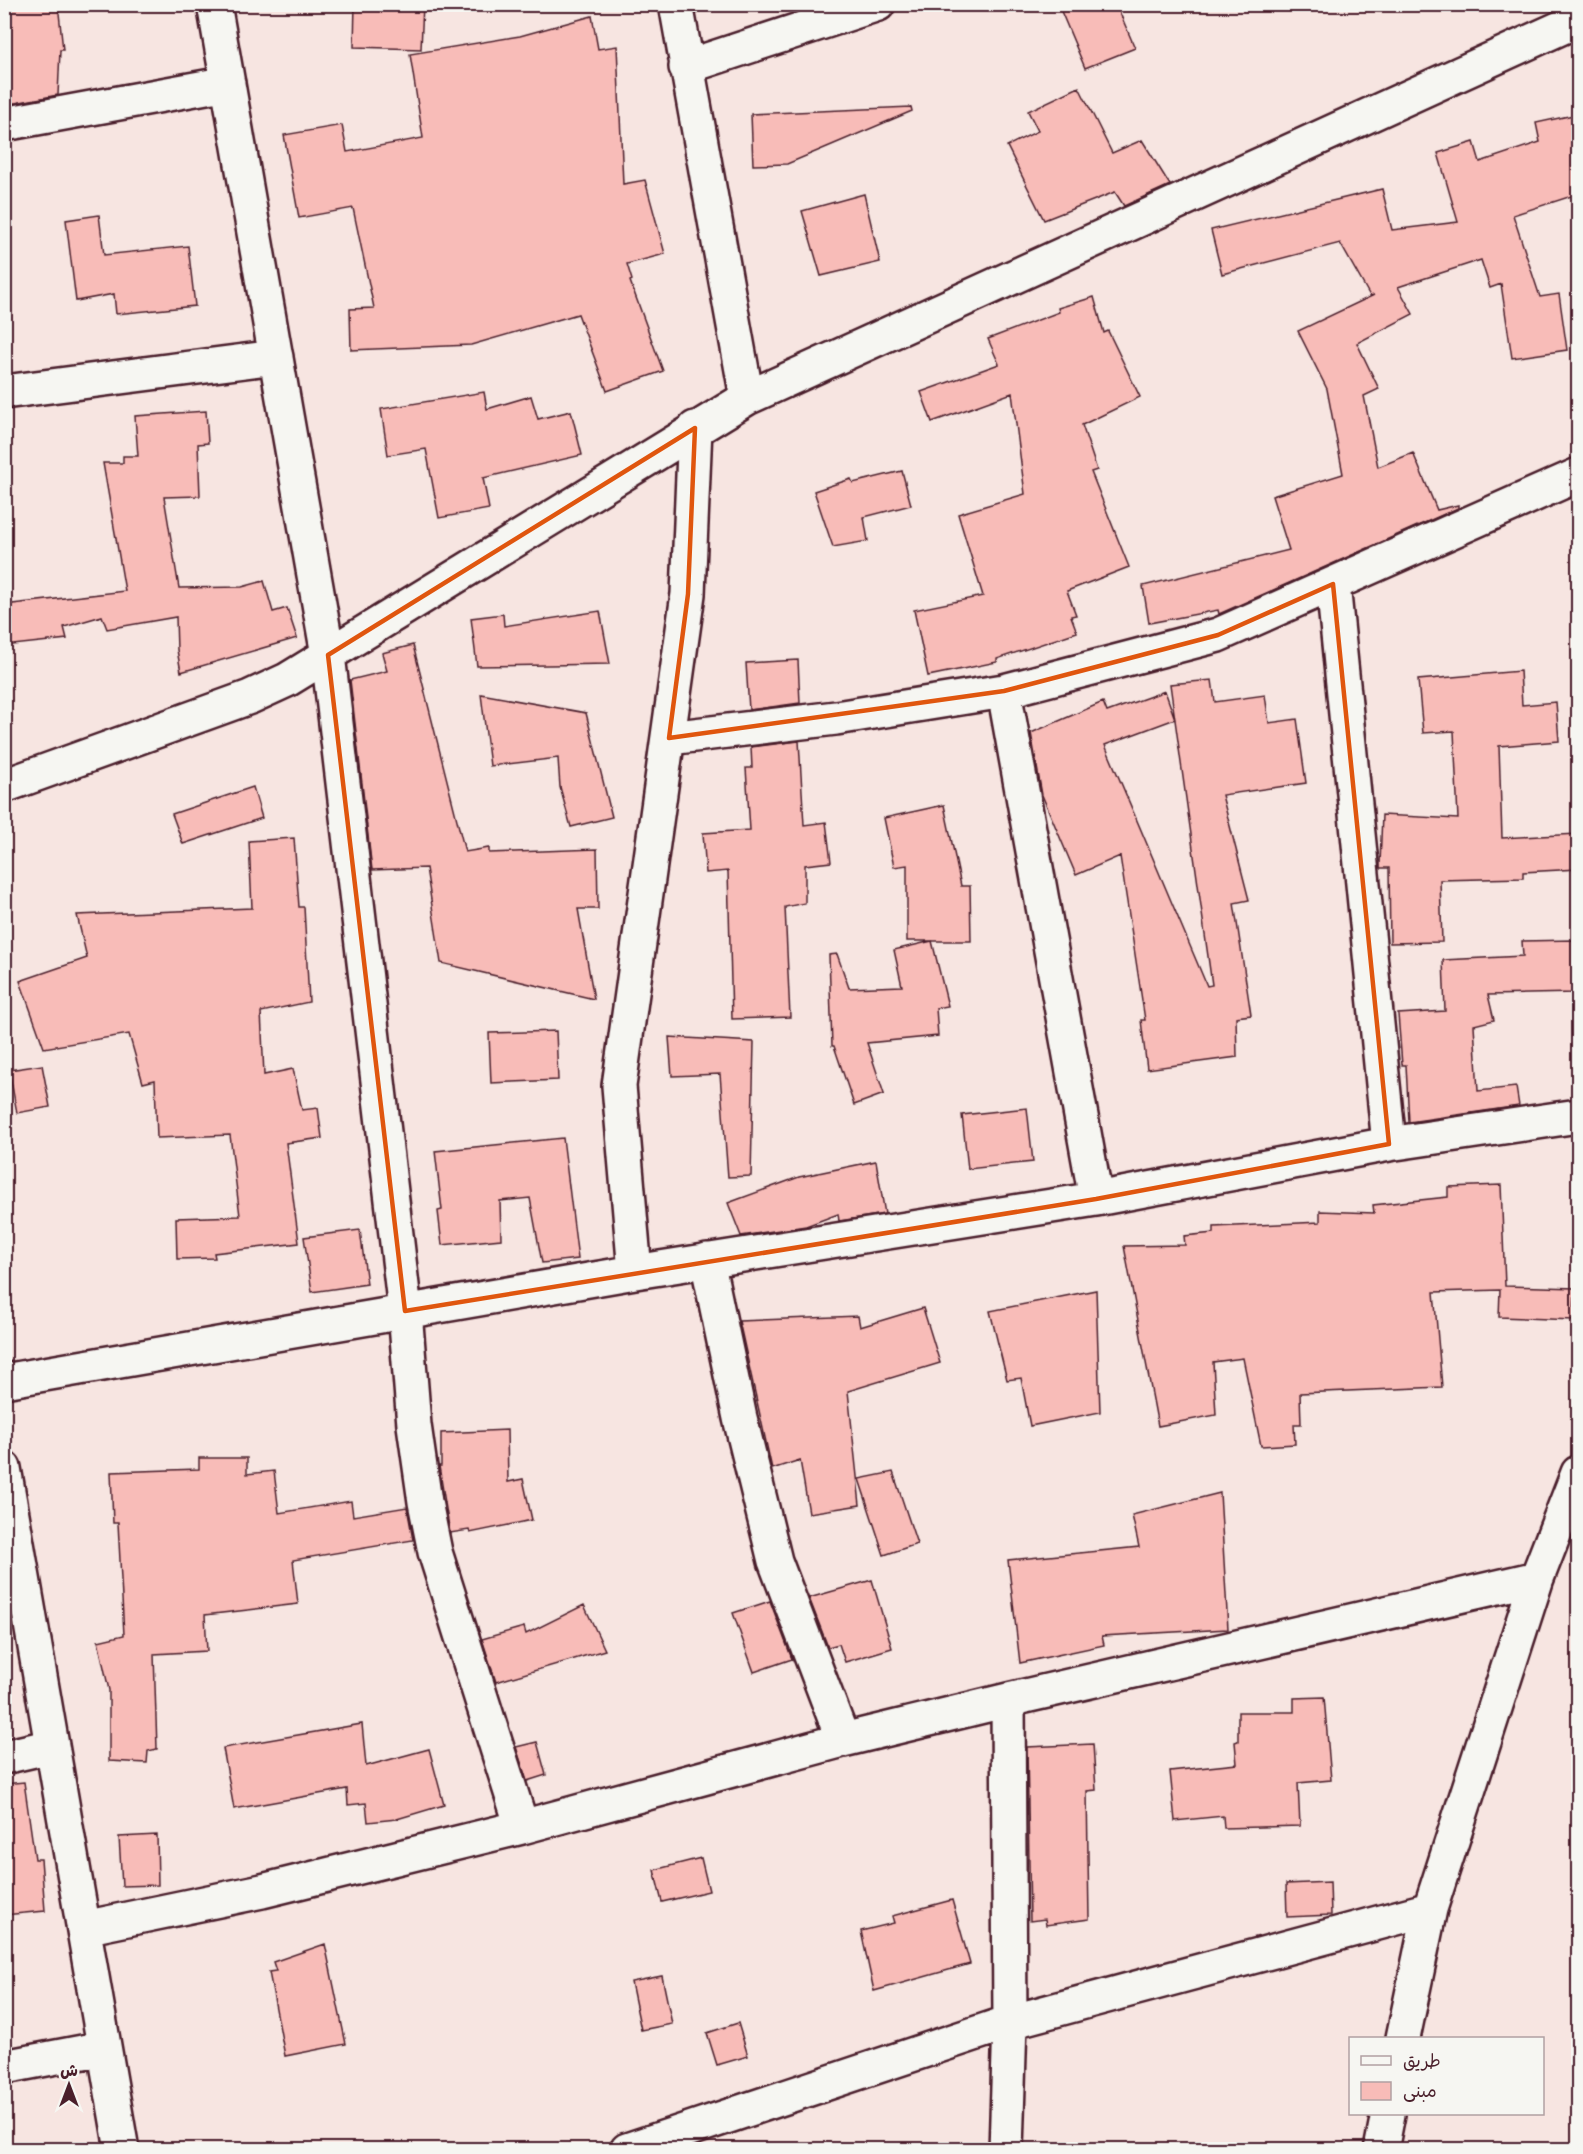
<svg xmlns="http://www.w3.org/2000/svg" width="1583" height="2154" viewBox="0 0 1583 2154" font-family="Delius,'Playpen Sans Arabic',sans-serif">
<style>
.building{fill:#f8bcb8;stroke:#4a1f2b;stroke-width:1.5}
.lines{fill:none;stroke-linecap:round;stroke-linejoin:round}
.street-casing{stroke:#4a1f2b;stroke-width:38}
.street{stroke:#f6f6f2;stroke-width:33}
.marked{fill:none;stroke:#e0560e;stroke-width:4.5;stroke-linejoin:round}
</style>
<rect width="100%" height="100%" fill="#f7e5e1"/>
<filter id="ink" filterUnits="userSpaceOnUse"><feTurbulence type="fractalNoise" baseFrequency=".0167" numOctaves="2"/><feDisplacementMap in="SourceGraphic" scale="12" xChannelSelector="R" yChannelSelector="G"/><feConvolveMatrix kernelMatrix="1 2 1 2 8 2 1 2 1" color-interpolation-filters="sRGB"/></filter>
<g filter="url(#ink)">
<path class="building" d="M 4,4 L 58,4 L 63,50 L 60,50 L 58,95 L 4,105 Z
M 355,4 L 423,4 L 421,49 L 354,47 Z
M 1058,4 L 1116,4 L 1135,48 L 1085,68 Z
M 592,16 L 598,49 L 617,46 L 623,184 L 645,180 L 665,254 L 627,264 L 632,280 L 630,281 L 663,371 L 607,391 L 578,314 L 471,345 L 351,350 L 350,309 L 374,308 L 353,208 L 299,218 L 284,135 L 342,125 L 347,152 L 423,138 L 410,54 L 520,36 Z
M 1079,87 L 1112,153 L 1142,140 L 1170,185 L 1124,206 L 1115,192 L 1044,220 L 1007,146 L 1038,131 L 1028,111 Z
M 911,107 L 912,111 L 787,164 L 753,165 L 751,114 Z
M 1578,114 L 1578,194 L 1513,215 L 1540,297 L 1559,294 L 1567,350 L 1512,358 L 1501,284 L 1490,288 L 1481,260 L 1398,287 L 1413,314 L 1357,343 L 1379,389 L 1364,396 L 1378,467 L 1413,453 L 1437,510 L 1458,505 L 1458,508 L 1219,614 L 1218,610 L 1149,623 L 1143,586 L 1289,550 L 1272,496 L 1343,474 L 1327,389 L 1298,331 L 1374,295 L 1370,296 L 1340,243 L 1222,274 L 1211,230 L 1382,189 L 1392,230 L 1458,222 L 1438,153 L 1474,142 L 1480,162 L 1540,142 L 1536,123 Z
M 864,194 L 880,262 L 821,276 L 802,211 Z
M 99,215 L 104,255 L 188,246 L 195,306 L 116,314 L 114,294 L 76,301 L 66,220 Z
M 1094,297 L 1104,333 L 1108,331 L 1140,397 L 1082,425 L 1097,470 L 1091,472 L 1129,567 L 1067,591 L 1076,615 L 1071,616 L 1077,632 L 997,659 L 997,662 L 928,676 L 914,610 L 983,596 L 958,514 L 1025,494 L 1012,393 L 932,422 L 921,392 L 999,364 L 988,339 L 1059,312 L 1058,308 Z
M 484,392 L 487,409 L 531,396 L 538,419 L 571,411 L 582,455 L 483,478 L 489,509 L 439,518 L 426,449 L 388,455 L 381,409 Z
M 206,411 L 208,443 L 198,444 L 200,496 L 164,497 L 179,588 L 242,587 L 264,581 L 273,612 L 287,608 L 297,638 L 181,672 L 177,650 L 176,617 L 107,629 L 102,616 L 64,627 L 67,639 L 4,646 L 4,605 L 125,591 L 103,463 L 123,463 L 123,456 L 138,456 L 135,416 Z
M 902,471 L 911,505 L 864,517 L 868,541 L 833,547 L 814,491 L 851,479 L 853,483 Z
M 600,611 L 610,664 L 477,666 L 471,618 L 503,614 L 504,626 Z
M 413,645 L 465,852 L 489,848 L 489,853 L 597,849 L 598,909 L 578,909 L 594,999 L 441,963 L 426,868 L 372,870 L 350,680 L 387,671 L 382,653 Z
M 798,660 L 800,703 L 749,710 L 746,663 Z
M 1520,671 L 1522,705 L 1556,702 L 1559,741 L 1499,746 L 1502,838 L 1578,834 L 1578,869 L 1523,872 L 1523,878 L 1440,880 L 1442,942 L 1390,943 L 1389,868 L 1380,868 L 1380,864 L 1382,815 L 1458,819 L 1454,731 L 1423,733 L 1418,680 Z
M 1212,680 L 1215,702 L 1265,695 L 1269,723 L 1297,719 L 1306,783 L 1222,795 L 1249,900 L 1234,903 L 1251,1015 L 1236,1017 L 1237,1057 L 1147,1069 L 1141,1020 L 1145,1020 L 1120,856 L 1076,875 L 1042,795 L 1031,733 L 1103,702 L 1107,712 L 1165,691 L 1175,719 L 1105,745 L 1207,986 L 1212,985 L 1170,684 Z
M 481,694 L 586,713 L 612,817 L 571,827 L 560,787 L 558,758 L 490,766 Z
M 799,741 L 804,825 L 826,822 L 831,862 L 805,865 L 805,903 L 785,907 L 790,1017 L 732,1019 L 728,871 L 706,873 L 703,833 L 750,830 L 746,768 L 752,768 L 751,747 Z
M 253,787 L 262,818 L 183,844 L 172,814 Z
M 944,805 L 961,886 L 970,886 L 971,941 L 907,941 L 907,865 L 894,867 L 884,818 Z
M 294,838 L 299,907 L 304,907 L 309,1002 L 261,1012 L 264,1075 L 293,1069 L 302,1110 L 318,1108 L 322,1138 L 286,1143 L 299,1243 L 214,1253 L 215,1258 L 177,1259 L 176,1218 L 240,1216 L 230,1135 L 157,1138 L 155,1080 L 143,1083 L 129,1034 L 44,1048 L 20,981 L 87,958 L 77,915 L 252,908 L 249,841 Z
M 1574,940 L 1575,993 L 1488,995 L 1494,1020 L 1474,1025 L 1478,1091 L 1516,1087 L 1519,1106 L 1409,1122 L 1406,1065 L 1402,1065 L 1398,1014 L 1445,1011 L 1443,960 L 1523,956 L 1522,941 Z
M 932,941 L 948,1006 L 936,1008 L 938,1036 L 867,1043 L 884,1094 L 854,1105 L 834,1046 L 832,1046 L 829,955 L 837,954 L 849,988 L 902,986 L 894,950 Z
M 556,1031 L 558,1080 L 491,1083 L 489,1033 Z
M 669,1037 L 754,1042 L 751,1176 L 728,1177 L 720,1074 L 672,1076 Z
M 42,1065 L 50,1107 L 17,1113 L 9,1070 Z
M 1027,1108 L 1033,1162 L 968,1169 L 962,1115 Z
M 563,1138 L 578,1259 L 542,1263 L 530,1198 L 500,1201 L 501,1239 L 442,1245 L 438,1211 L 442,1210 L 435,1151 Z
M 876,1161 L 885,1214 L 839,1221 L 838,1214 L 806,1226 L 741,1236 L 728,1203 L 799,1177 Z
M 1501,1185 L 1505,1286 L 1575,1288 L 1574,1320 L 1499,1317 L 1500,1290 L 1434,1292 L 1442,1387 L 1300,1393 L 1301,1424 L 1294,1424 L 1295,1444 L 1261,1446 L 1243,1358 L 1213,1362 L 1216,1415 L 1158,1426 L 1124,1246 L 1185,1245 L 1184,1236 L 1214,1233 L 1214,1227 L 1320,1222 L 1320,1211 L 1374,1213 L 1373,1205 L 1448,1197 L 1448,1187 Z
M 360,1230 L 367,1284 L 312,1292 L 304,1237 Z
M 1096,1290 L 1100,1412 L 1030,1426 L 1021,1378 L 1007,1380 L 990,1311 Z
M 923,1308 L 940,1363 L 848,1391 L 860,1505 L 809,1513 L 800,1460 L 772,1469 L 739,1321 L 858,1316 L 860,1327 Z
M 507,1430 L 508,1482 L 523,1479 L 532,1520 L 470,1533 L 469,1530 L 450,1533 L 439,1466 L 441,1466 L 441,1433 Z
M 199,1458 L 247,1458 L 247,1474 L 274,1471 L 279,1513 L 351,1501 L 353,1516 L 407,1507 L 413,1540 L 293,1560 L 298,1604 L 205,1615 L 207,1651 L 154,1654 L 157,1749 L 148,1751 L 147,1763 L 109,1761 L 109,1690 L 98,1641 L 124,1635 L 118,1523 L 113,1523 L 111,1472 L 199,1469 Z
M 893,1472 L 917,1544 L 884,1555 L 859,1479 Z
M 1220,1493 L 1228,1629 L 1102,1636 L 1104,1645 L 1020,1663 L 1008,1560 L 1139,1547 L 1132,1515 Z
M 872,1580 L 892,1648 L 845,1662 L 839,1644 L 828,1647 L 809,1598 Z
M 770,1601 L 792,1659 L 754,1672 L 733,1613 Z
M 584,1605 L 605,1650 L 496,1682 L 482,1639 L 524,1627 L 526,1634 Z
M 1324,1697 L 1331,1780 L 1298,1783 L 1300,1826 L 1224,1828 L 1223,1816 L 1175,1821 L 1170,1771 L 1237,1764 L 1235,1742 L 1238,1741 L 1238,1712 L 1294,1712 L 1294,1698 Z
M 362,1724 L 366,1766 L 429,1749 L 444,1805 L 397,1819 L 368,1822 L 366,1803 L 348,1805 L 347,1789 L 234,1809 L 223,1748 Z
M 537,1742 L 546,1775 L 527,1781 L 516,1747 Z
M 1093,1744 L 1096,1790 L 1087,1791 L 1089,1919 L 1046,1925 L 1045,1919 L 1030,1921 L 1027,1747 Z
M 24,1782 L 35,1859 L 41,1859 L 45,1911 L 4,1915 L 4,1784 Z
M 157,1835 L 158,1885 L 122,1886 L 119,1837 Z
M 701,1858 L 709,1891 L 662,1902 L 654,1870 Z
M 1330,1882 L 1331,1915 L 1287,1917 L 1286,1884 Z
M 952,1900 L 970,1964 L 874,1991 L 861,1931 L 894,1923 L 892,1916 Z
M 325,1944 L 346,2044 L 285,2056 L 269,1972 L 276,1971 L 273,1962 Z
M 662,1976 L 672,2024 L 641,2030 L 631,1982 Z
M 738,2023 L 748,2056 L 717,2065 L 707,2033 Z"/>
<g class="lines">
<g class="street-casing">
<path id="street" d="M 214,4 L 328,655 L 405,1311 L 414,1425 L 425,1502 L 435,1552 L 522,1827
M 676,4 L 747,398
M 686,67 L 878,4
M 4,124 L 228,83
M 4,392 L 276,357
M 1333,584 L 1389,1144
M 1004,691 L 1096,1199
M 669,738 L 836,718 L 1004,691 L 1218,635 L 1578,475
M 4,786 L 250,697 L 287,680 L 747,398 L 1578,20
M 707,1260 L 740,1418 L 775,1561 L 843,1740
M 635,1272 L 619,1086 L 688,594 L 695,428
M 4,1381 L 635,1272 L 1096,1199 L 1389,1144 L 1578,1116
M 4,1468 L 122,2150
M 4,1757 L 52,1746
M 84,1928 L 262,1891 L 522,1827 L 843,1740 L 1008,1700 L 1537,1578
M 1403,2038 L 1430,1909 L 1537,1578 L 1578,1473
M 4,2067 L 104,2048
M 627,2150 L 1010,2022 L 1430,1909
M 1006,2150 L 1010,2022 L 1008,1700
M 1381,2150 L 1388,2114"/>
</g>
<use href="#street" class="street"/>
</g>
</g>
<path class="marked" d="M 695,428 L 688,594 L 669,738 L 1004,691 L 1218,635 L 1333,584 L 1389,1144 L 1096,1199 L 405,1311 L 328,655 Z"/>
<rect width="1583" height="2154" fill="none" stroke="#f6f6f2" stroke-width="24"/>
<rect x="12" y="12" width="1559" height="2130" fill="none" stroke="#4a1f2b" stroke-width="2" filter="url(#ink)"/>
<rect x="1349" y="2037" width="195" height="78" fill="#f6f6f2" stroke="#b1a0a2" stroke-width="1.5"/>
<rect x="1361" y="2056" width="30" height="9" fill="#f6f6f2" stroke="#b1a0a2" stroke-width="1.5"/>
<text x="1403" y="2067" font-size="18" fill="#4a1f2b">طريق</text>
<rect x="1361" y="2082" width="30" height="18" fill="#f8bcb8" stroke="#b1a0a2" stroke-width="1.5"/>
<text x="1403" y="2097" font-size="18" fill="#4a1f2b">مبنى</text>
<g transform="translate(69 2085)" stroke="#f6f6f2" stroke-width="4.5" paint-order="stroke">
<path d="M0-4.5L10 22L0 15L-10 22Z" fill="#4a1f2b"/>
<text y="-9" font-size="16" font-weight="bold" text-anchor="middle" fill="#4a1f2b">ش</text>
</g>
</svg>
